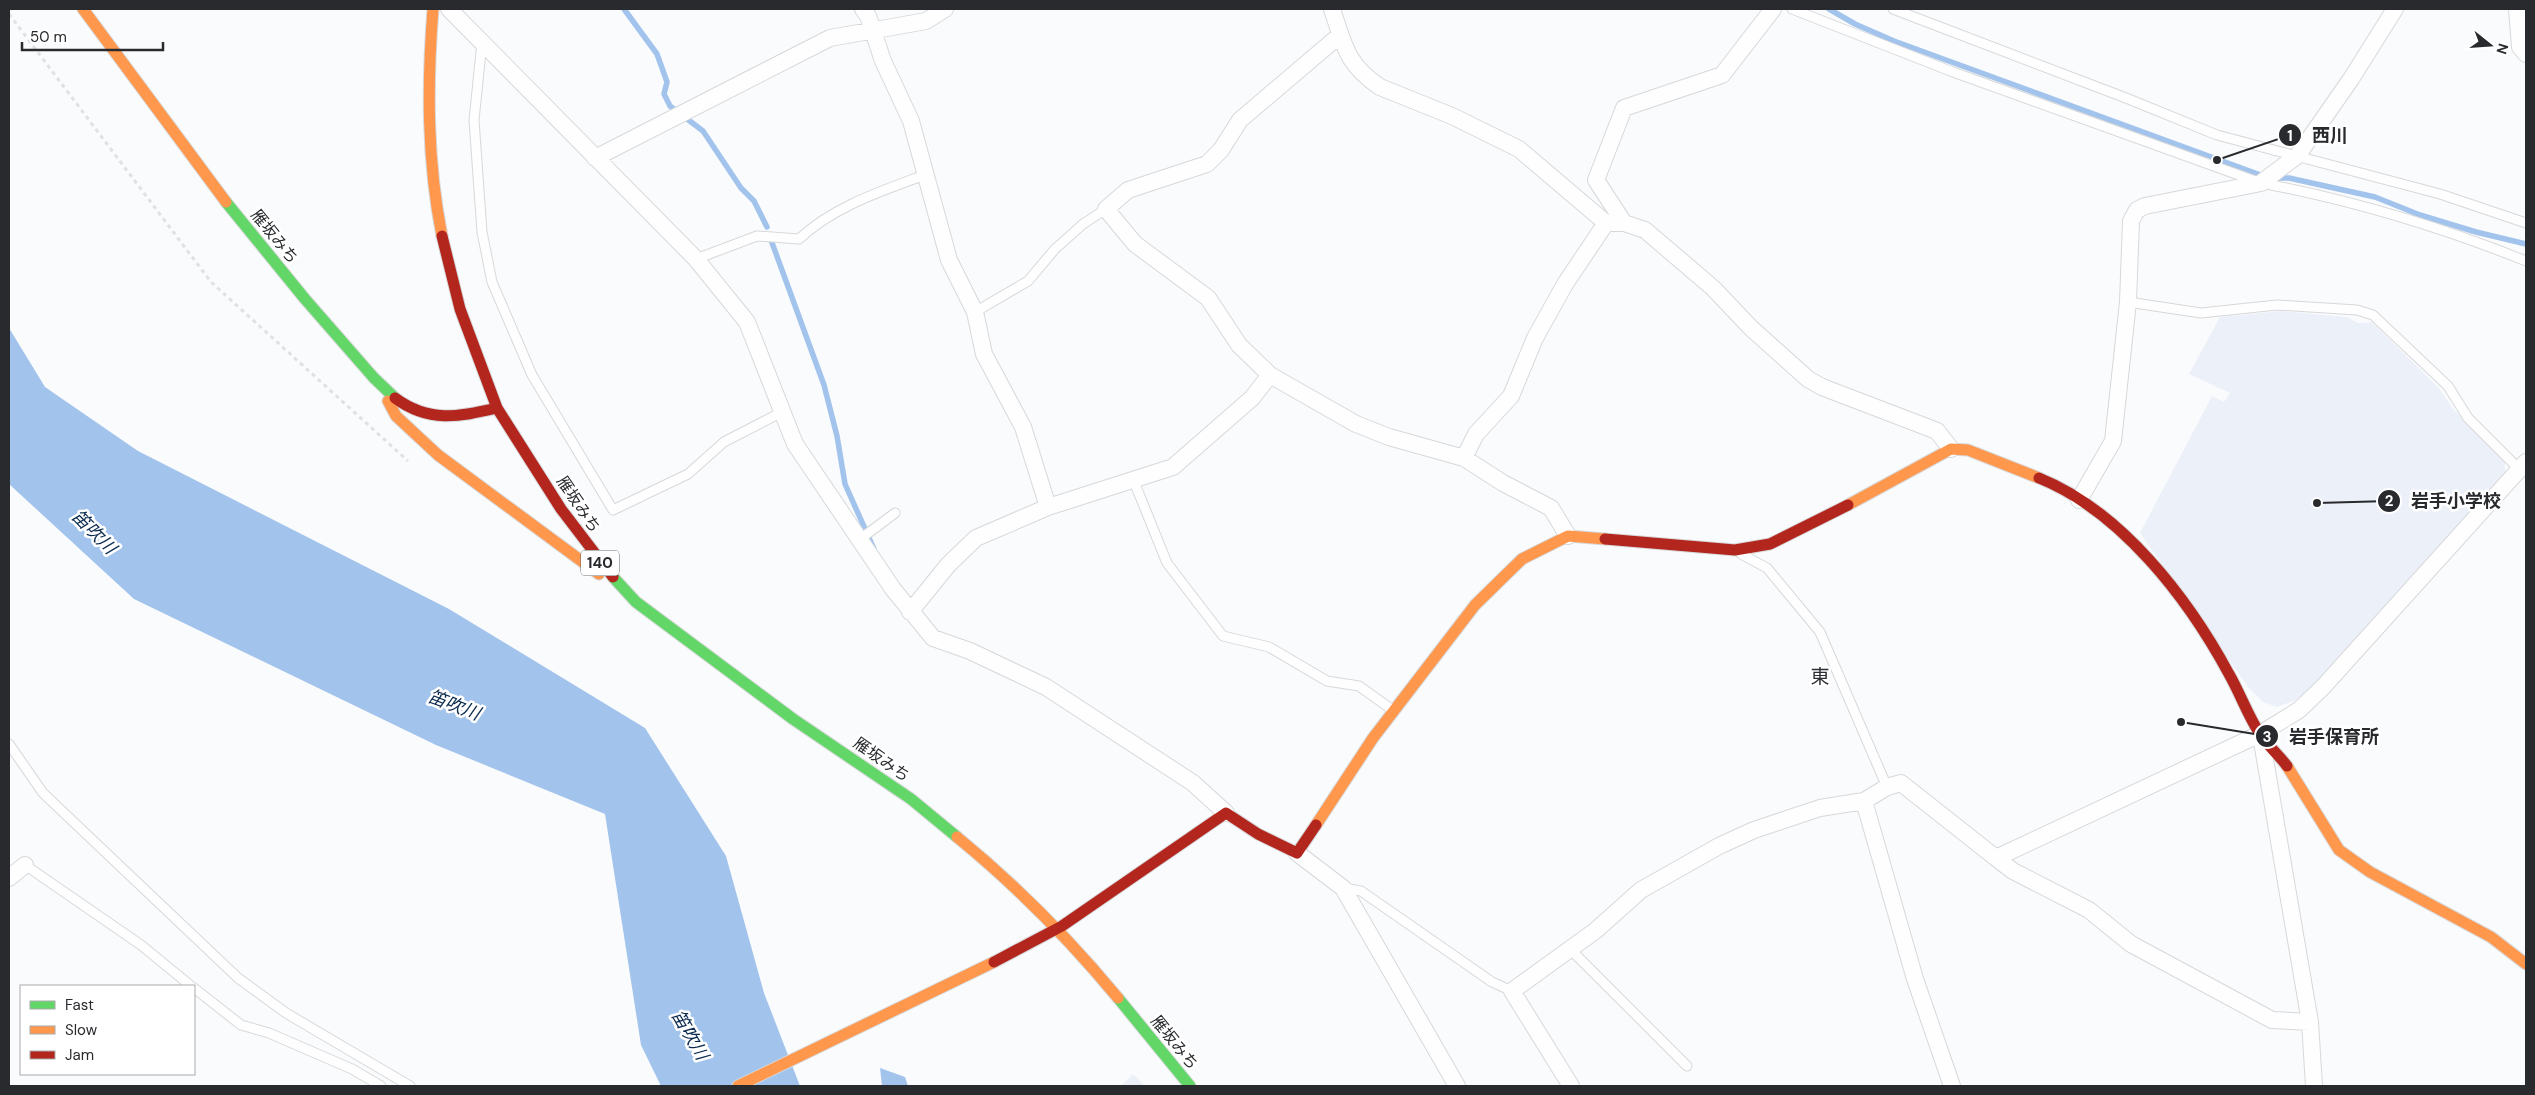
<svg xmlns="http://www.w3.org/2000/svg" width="2535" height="1095" viewBox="0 0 2535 1095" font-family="'DM Sans','Noto Sans JP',sans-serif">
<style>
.built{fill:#ecf0f9}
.water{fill:#a2c3ec}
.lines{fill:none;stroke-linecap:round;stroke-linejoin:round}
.stream{stroke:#a2c3ec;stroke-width:5.5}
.lane-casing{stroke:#d7d8da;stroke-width:11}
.street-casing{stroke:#d7d8da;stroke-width:18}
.fast-casing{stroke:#d7d8da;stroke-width:13}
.slow-casing{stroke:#d7d8da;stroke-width:13}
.jam-casing{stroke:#d7d8da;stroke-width:13}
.path{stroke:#e0e1e1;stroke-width:3;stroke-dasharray:4 4;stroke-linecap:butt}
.lane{stroke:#fefeff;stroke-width:9}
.street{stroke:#fefeff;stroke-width:16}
.fast{stroke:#63d668;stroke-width:11}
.slow{stroke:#ff974d;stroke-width:11}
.jam{stroke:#b3261e;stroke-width:11}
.labels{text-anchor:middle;stroke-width:5;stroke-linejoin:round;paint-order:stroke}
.shield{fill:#fff;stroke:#686a6c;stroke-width:1}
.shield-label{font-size:15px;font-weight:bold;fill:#282a2d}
.street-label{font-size:16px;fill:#282a2d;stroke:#fff}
.water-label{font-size:18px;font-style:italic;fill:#0a2b4f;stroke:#fff}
.quarter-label{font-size:19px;fill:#2d2f35;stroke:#fff}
.leader{fill:none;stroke:#282a2d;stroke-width:2}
.callout-dot{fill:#282a2d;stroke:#fff;stroke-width:2}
.mark-label{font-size:15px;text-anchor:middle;font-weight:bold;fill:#fff}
.callout-label{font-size:18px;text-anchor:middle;font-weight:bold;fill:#282a2d;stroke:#fff;stroke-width:5;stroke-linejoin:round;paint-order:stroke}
</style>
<rect width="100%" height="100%" fill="#fafbfd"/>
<path class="built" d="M 2281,311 L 2347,317 L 2358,323 L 2372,322 L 2439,388 L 2453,409 L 2505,460 L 2505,473 L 2310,689 L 2294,701 L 2277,707 L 2263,702 L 2248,687 L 2140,533 L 2212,396 L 2224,402 L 2230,393 L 2189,374 L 2220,317 Z
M 1133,1074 L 1145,1086 L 1121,1086 Z"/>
<path class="water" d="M 9,328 L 45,387 L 138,451 L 449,609 L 645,728 L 726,856 L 764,993 L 800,1086 L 661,1086 L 641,1045 L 605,814 L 436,745 L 134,599 L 9,484 Z
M 880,1068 L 905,1077 L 908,1086 L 882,1086 Z"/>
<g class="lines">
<path class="stream" d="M 624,9 L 657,54 L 667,82 L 664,94 L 670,106 L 703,131 L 741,188 L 754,201 L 767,227
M 1829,9 L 1855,24 L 1894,41 L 2266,177
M 2275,178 L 2289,178 L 2375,197 L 2420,215 L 2476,232 L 2526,244
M 771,240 L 824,385 L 837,436 L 845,484 L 874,549"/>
<g class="lane-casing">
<path id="lane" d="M 1792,9 L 1953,72 L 2261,183 C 2351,200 2441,227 2526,261
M 1893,9 L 2126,98 L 2217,135 L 2440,194 L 2526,223
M 482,42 L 474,120 L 482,232 L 492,282 L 532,375 L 613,510 L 688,474 L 724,442 L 782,412
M 696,259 L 757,236 L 799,239 C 834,206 882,191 927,174
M 2128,302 L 2201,313 L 2277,305 L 2357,310 L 2373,315 L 2448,386 L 2468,418 L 2520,470
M 975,312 L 1028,281 L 1055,249 L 1083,224 L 1106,209
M 1133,479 L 1167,563 L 1223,636 L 1269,647 L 1327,681 L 1359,686 L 1394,711
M 859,540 L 895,513
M 1741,554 L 1767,568 L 1820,632 L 1887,787
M 9,744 L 43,793 L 238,978 L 286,1013 L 410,1086
M 25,865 L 141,945 L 191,986
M 1344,888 L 1361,891 L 1492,982 L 1512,991
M 1570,949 L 1687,1066
M 194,988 L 241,1025 L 269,1033 L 352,1069 L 381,1086"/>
</g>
<g class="street-casing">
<path id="street" d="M 449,9 L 696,259 L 747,322 L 795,444 L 893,589 L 933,638 L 970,651 L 1046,687 L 1193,783 L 1226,813
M 863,9 L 868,16 L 883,61 L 911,121 L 949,260 L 975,312 L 984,354 L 1023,427 L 1048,507
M 1332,9 C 1344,45 1346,64 1380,87 L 1452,116 L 1519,149 L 1606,223 L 1624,223 L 1645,230 L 1713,288 L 1751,328 L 1808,379 L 1822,387 L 1937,431 L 1951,449
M 2517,9 L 2520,47 L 2526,54
M 1340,35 L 1240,120 L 1221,150 L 1207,164 L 1128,190 L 1106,209 L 1135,244 L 1208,298 L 1239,345 L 1270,375 L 1356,424 L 1389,437 L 1464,458 L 1503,483 L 1551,508 L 1568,536
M 595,158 L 830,38 L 926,21 L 945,9
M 1624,223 L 1596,180 L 1624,108 L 1722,75 L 1773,9
M 1464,458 L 1476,434 L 1511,396 L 1535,338 L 1565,284 L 1606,223
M 2079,500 L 2113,441 L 2128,302 L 2131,221 L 2137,210 L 2145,206 L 2261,183 L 2298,155 L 2351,79 L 2395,9
M 910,612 L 948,565 L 976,538 L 1048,507 L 1173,467 L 1252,398 L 1270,375
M 2261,736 L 2310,1022 L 2314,1086
M 1864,801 L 1915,979 L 1952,1086
M 1297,853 L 1343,888 L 1457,1086
M 1996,858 L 2013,871 L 2089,910 L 2131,944 L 2272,1020 L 2310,1022
M 9,878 L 25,865
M 1571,1086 L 1512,991 L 1595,931 L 1641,890 L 1719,846 L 1754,830 L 1820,808 L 1864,801 L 1887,787 L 1901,783 L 1996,858 L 2260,734 L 2299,710 L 2323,687 L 2526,462"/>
</g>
<g class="fast-casing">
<path id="fast" d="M 226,202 L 305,299 L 374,378 L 395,398
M 613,577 L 636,602 L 793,719 L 911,799 L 957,837
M 1118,998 L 1190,1086"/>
</g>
<g class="slow-casing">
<path id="slow" d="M 83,9 L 226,202
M 433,9 C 427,86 427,161 442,236
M 388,401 L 396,416 L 438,455 L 599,574
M 1848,505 L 1951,449 L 1968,450 L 2039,478
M 2287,766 L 2339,850 L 2370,872 L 2491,937 L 2526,964
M 1316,825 L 1373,738 L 1475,605 L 1522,559 L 1568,536 L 1605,539
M 957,837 C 1017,886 1069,939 1118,998
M 738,1086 L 994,962"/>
</g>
<g class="jam-casing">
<path id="jam" d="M 442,236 L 460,309 L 497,408
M 395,398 C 429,423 458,417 497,408 L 561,509 L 613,577
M 2039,478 C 2121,511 2188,598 2229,674 C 2240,693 2248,716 2260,734 C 2268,746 2279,755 2287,766
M 1605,539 L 1735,550 L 1770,544 L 1848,505
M 994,962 L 1062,926 L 1226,813 L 1258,834 L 1297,853 L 1316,825"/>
</g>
<path class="path" d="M 9,14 L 211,282 L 408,461"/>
<use href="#lane" class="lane"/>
<use href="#street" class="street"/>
<use href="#fast" class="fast"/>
<use href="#slow" class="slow"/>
<use href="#jam" class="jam"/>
</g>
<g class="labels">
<rect class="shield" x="581" y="550.5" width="38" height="25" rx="4"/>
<g class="shield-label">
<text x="600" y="568">140</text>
</g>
<g class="street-label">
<text transform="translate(275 236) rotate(51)" y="6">雁坂みち</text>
<text transform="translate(579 504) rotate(56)" y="6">雁坂みち</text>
<text transform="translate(882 759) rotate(35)" y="6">雁坂みち</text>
<text transform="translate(1175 1042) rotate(51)" y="6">雁坂みち</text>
</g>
<g class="water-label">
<text transform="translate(94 532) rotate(45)" y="6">笛吹川</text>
<text transform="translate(454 705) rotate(21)" y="6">笛吹川</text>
<text transform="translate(690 1035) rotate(60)" y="6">笛吹川</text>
</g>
<g class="quarter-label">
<text x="1820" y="683">東</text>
</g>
</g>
<path class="leader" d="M2217 160L2290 135M2317 503L2389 501M2181 722L2267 736"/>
<g class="callout-dot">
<circle cx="2217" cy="160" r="5"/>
<circle cx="2317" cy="503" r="5"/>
<circle cx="2181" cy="722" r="5"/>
<circle cx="2290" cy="135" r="12"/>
<circle cx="2389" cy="501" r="12"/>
<circle cx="2267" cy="736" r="12"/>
</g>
<g class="mark-label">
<text x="2290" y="141">1</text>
<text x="2389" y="506">2</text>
<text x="2267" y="742">3</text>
</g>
<g class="callout-label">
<text x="2330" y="142">西川</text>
<text x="2456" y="507">岩手小学校</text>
<text x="2334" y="743">岩手保育所</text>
</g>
<rect width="2535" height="1095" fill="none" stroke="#282a2d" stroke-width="20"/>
<rect x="20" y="985" width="175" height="90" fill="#ffffff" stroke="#a9aaab"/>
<rect x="30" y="1001" width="25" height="8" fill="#63d668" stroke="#a9aaab"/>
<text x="65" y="1010" font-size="15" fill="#282a2d">Fast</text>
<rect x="30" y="1026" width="25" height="8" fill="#ff974d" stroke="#a9aaab"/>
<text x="65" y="1035" font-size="15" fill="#282a2d">Slow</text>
<rect x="30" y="1051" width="25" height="8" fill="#b3261e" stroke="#a9aaab"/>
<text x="65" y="1060" font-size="15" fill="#282a2d">Jam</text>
<g transform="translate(2490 45) rotate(107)" stroke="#ffffff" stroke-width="4" paint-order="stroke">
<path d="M0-4L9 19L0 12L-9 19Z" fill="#282a2d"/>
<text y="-8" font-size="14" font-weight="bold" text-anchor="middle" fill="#282a2d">N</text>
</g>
<path d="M22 42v8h141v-8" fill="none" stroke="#282a2d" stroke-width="2.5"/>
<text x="30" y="42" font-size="15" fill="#282a2d" stroke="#ffffff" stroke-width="4" paint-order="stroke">50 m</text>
</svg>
